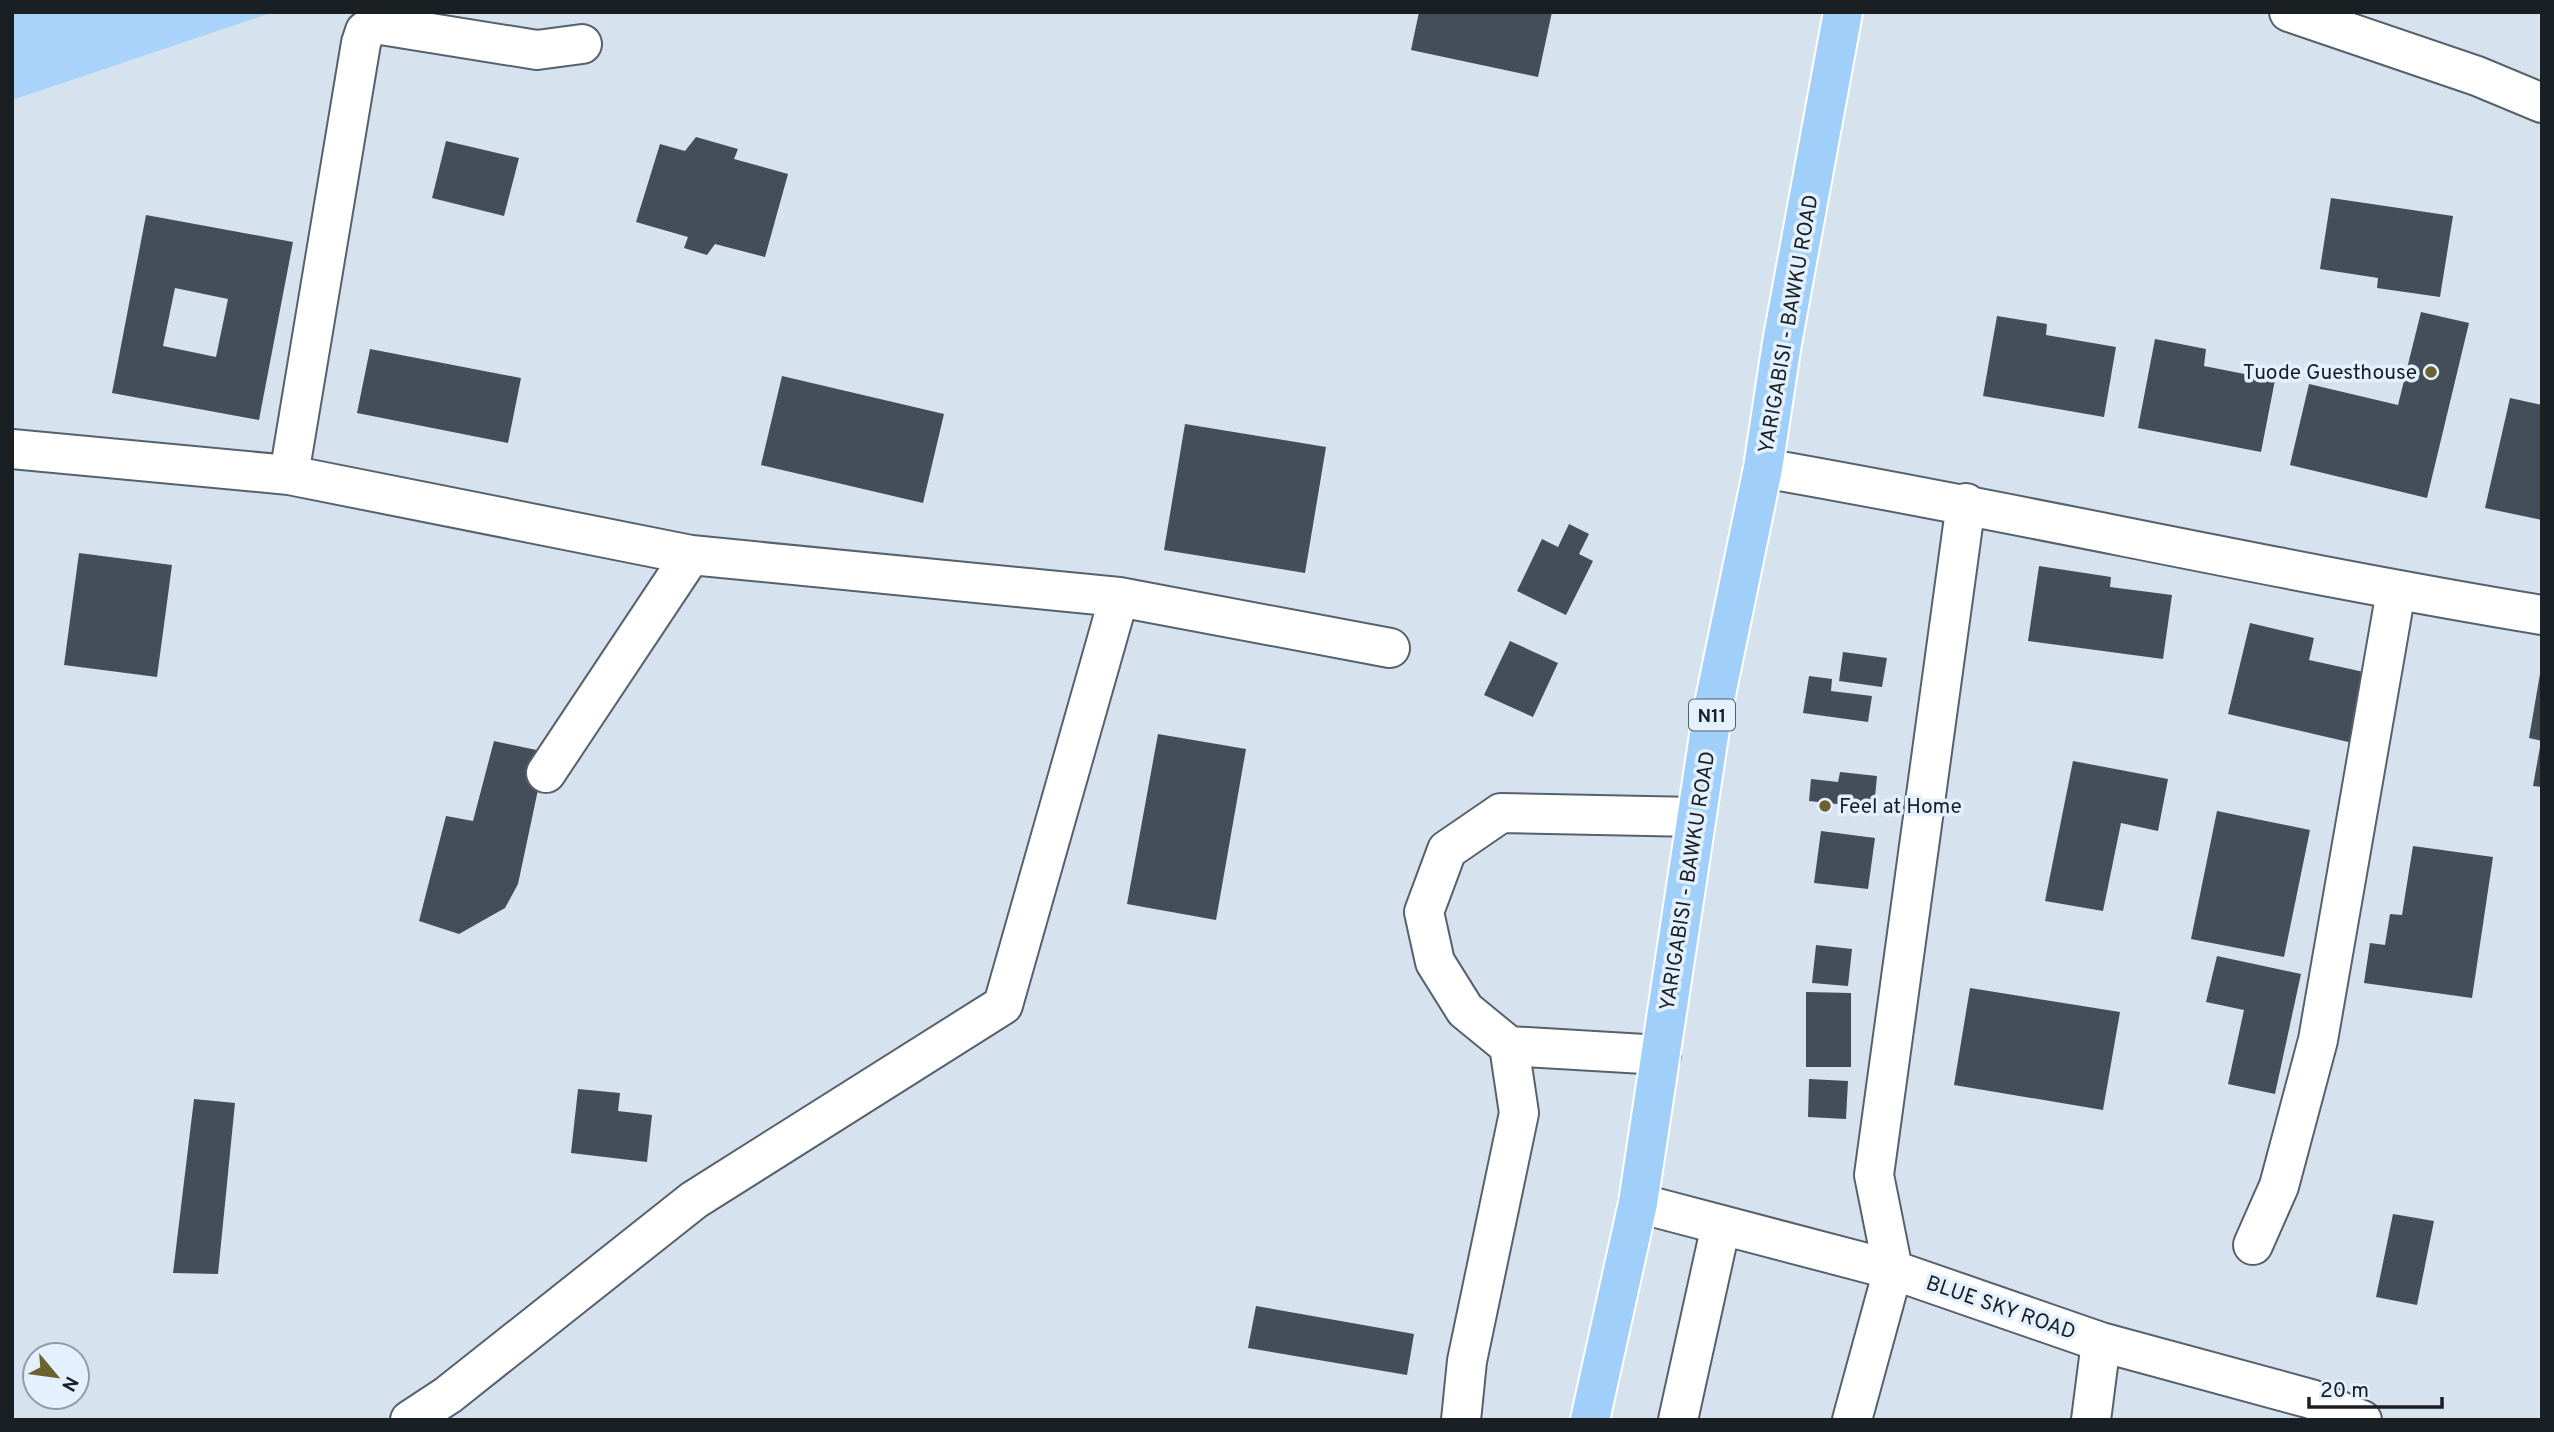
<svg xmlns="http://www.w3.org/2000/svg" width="2554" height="1432" viewBox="0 0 2554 1432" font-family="Overpass,sans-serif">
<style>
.green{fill:#a9d3fa}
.building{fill:#434e59;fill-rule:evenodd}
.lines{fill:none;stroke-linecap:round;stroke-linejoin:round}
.minor-casing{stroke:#56616b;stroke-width:42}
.trunk-casing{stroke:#fff;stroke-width:42}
.minor{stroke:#fff;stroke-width:38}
.trunk{stroke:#a0cffa;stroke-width:38}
.poi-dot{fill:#6d622f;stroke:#e3f0fd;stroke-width:2.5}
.labels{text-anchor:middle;stroke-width:7;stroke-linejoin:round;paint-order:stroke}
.shield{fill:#e3f0fd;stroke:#565e64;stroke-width:2}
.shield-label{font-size:19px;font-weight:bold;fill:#1a1f23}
.street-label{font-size:21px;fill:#1a1f23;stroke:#e3f0fd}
.poi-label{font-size:21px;fill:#1a1f23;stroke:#e3f0fd;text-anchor:end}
</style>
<rect width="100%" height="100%" fill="#d6e3ef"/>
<path class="green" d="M 12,12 L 274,12 L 12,100 Z"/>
<path class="building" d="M 1419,12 L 1552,12 L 1538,77 L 1411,50 Z
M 696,137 L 738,149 L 734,159 L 788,174 L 765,257 L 715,244 L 707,255 L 684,248 L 688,237 L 636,222 L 660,144 L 685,151 Z
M 446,141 L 519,158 L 504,216 L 432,198 Z
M 2331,198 L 2453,216 L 2440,297 L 2377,288 L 2378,278 L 2320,269 Z
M 146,215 L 293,242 L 259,420 L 112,393 ZM 175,288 L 228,299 L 216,357 L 163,346 Z
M 2421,312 L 2469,323 L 2427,498 L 2290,465 L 2309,384 L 2398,405 Z
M 1997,316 L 2047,324 L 2046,335 L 2116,347 L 2104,417 L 1983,396 Z
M 2155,339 L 2206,349 L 2204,366 L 2275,380 L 2261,452 L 2138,428 Z
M 370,349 L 521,378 L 508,443 L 357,413 Z
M 782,376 L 944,414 L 923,503 L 761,465 Z
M 2510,398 L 2542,405 L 2542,520 L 2485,508 Z
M 1185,424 L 1326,447 L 1305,573 L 1164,550 Z
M 1569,524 L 1589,534 L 1579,554 L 1593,561 L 1566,615 L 1517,591 L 1542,539 L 1558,547 Z
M 79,553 L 172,565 L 157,677 L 64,665 Z
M 2039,566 L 2111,577 L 2110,587 L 2172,595 L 2163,659 L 2028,641 Z
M 2250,623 L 2314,638 L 2309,660 L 2373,674 L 2357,744 L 2228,714 Z
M 1510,641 L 1558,663 L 1533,717 L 1484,695 Z
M 1843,652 L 1887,658 L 1882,687 L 1839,681 Z
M 2540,674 L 2542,674 L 2542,741 L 2529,738 Z
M 1809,676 L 1832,679 L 1831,691 L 1872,696 L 1868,722 L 1803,713 Z
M 1158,734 L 1246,749 L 1216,920 L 1127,904 Z
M 494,741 L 546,752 L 518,884 L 505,908 L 459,934 L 419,921 L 446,816 L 473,821 Z
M 2540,747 L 2542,747 L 2542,787 L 2533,786 Z
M 2073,761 L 2168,779 L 2158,831 L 2121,823 L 2103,911 L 2045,901 Z
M 1840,772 L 1877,776 L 1874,808 L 1809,801 L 1811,779 L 1838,782 Z
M 2217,811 L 2310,830 L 2284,957 L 2191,939 Z
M 1821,831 L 1875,838 L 1868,889 L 1814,883 Z
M 2413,846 L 2493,857 L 2472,998 L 2364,983 L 2370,943 L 2385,945 L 2390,914 L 2402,915 Z
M 1816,945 L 1852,949 L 1848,986 L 1812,983 Z
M 2217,956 L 2301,974 L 2275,1094 L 2228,1084 L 2244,1010 L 2206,1002 Z
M 1970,988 L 2120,1012 L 2103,1110 L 1954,1085 Z
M 1806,992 L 1851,993 L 1851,1067 L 1806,1067 Z
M 1809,1079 L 1848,1081 L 1846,1119 L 1808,1117 Z
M 578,1089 L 620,1093 L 618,1111 L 652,1115 L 647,1162 L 571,1153 Z
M 194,1099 L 235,1103 L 218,1274 L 173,1273 Z
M 2393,1214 L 2434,1221 L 2417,1305 L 2376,1297 Z
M 1256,1306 L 1414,1334 L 1407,1375 L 1248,1348 Z"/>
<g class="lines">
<g class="minor-casing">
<path id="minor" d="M 2289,12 L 2477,76 L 2542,103
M 12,449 L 289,475 L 691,555 L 1119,597 L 1390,648
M 1763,468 C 2023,513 2281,572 2542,615
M 289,475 L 361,43 L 365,31 L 375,24 L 537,50 L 582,44
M 546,773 L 691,555
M 1509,1046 L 1661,1055
M 1638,1203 L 1893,1270 L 2101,1342 L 2311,1399 L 2362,1420
M 2253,1245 L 2279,1186 L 2318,1040 L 2396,591
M 410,1420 L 448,1395 L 694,1200 L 1003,1005 L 1119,597
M 1461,1420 L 1467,1361 L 1519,1113 L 1509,1046 L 1465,1010 L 1435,962 L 1424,912 L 1447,850 L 1501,813 L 1696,817
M 1678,1420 L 1721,1225
M 1852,1420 L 1893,1270 L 1874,1175 L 1966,503
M 2091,1420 L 2101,1342"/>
</g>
<g class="trunk-casing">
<path id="trunk" d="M 1590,1420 L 1638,1203 L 1713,709 L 1763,468 L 1782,343 L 1843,12"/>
</g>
<use href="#minor" class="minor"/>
<use href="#trunk" class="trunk"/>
</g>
<g class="poi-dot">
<circle cx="2431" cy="372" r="7"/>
<circle cx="1825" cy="806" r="7"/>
</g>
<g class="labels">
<rect class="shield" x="1689" y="699.5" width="46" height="31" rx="5"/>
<g class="shield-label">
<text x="1712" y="722">N11</text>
</g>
<g class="street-label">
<text transform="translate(1788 324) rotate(-80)" y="7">YARIGABISI - BAWKU ROAD</text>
<text transform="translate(1687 881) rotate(-81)" y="7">YARIGABISI - BAWKU ROAD</text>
<text transform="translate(2001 1307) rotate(19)" y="7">BLUE SKY ROAD</text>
</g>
<g class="poi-label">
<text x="2417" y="379">Tuode Guesthouse</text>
<text x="1839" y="813" text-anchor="start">Feel at Home</text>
</g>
</g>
<rect width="2554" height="1432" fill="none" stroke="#1a1f23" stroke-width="28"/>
<g transform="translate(56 1376) rotate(119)"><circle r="33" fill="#e3f0fd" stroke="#939ca6" stroke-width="2"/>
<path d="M0-5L12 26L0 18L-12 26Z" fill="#6d622f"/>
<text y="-10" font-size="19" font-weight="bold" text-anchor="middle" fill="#1a1f23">N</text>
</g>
<path d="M2309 1397v10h133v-10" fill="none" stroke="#1a1f23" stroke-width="3.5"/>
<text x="2320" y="1397" font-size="21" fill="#1a1f23" stroke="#e3f0fd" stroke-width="5" paint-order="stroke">20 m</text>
</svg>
